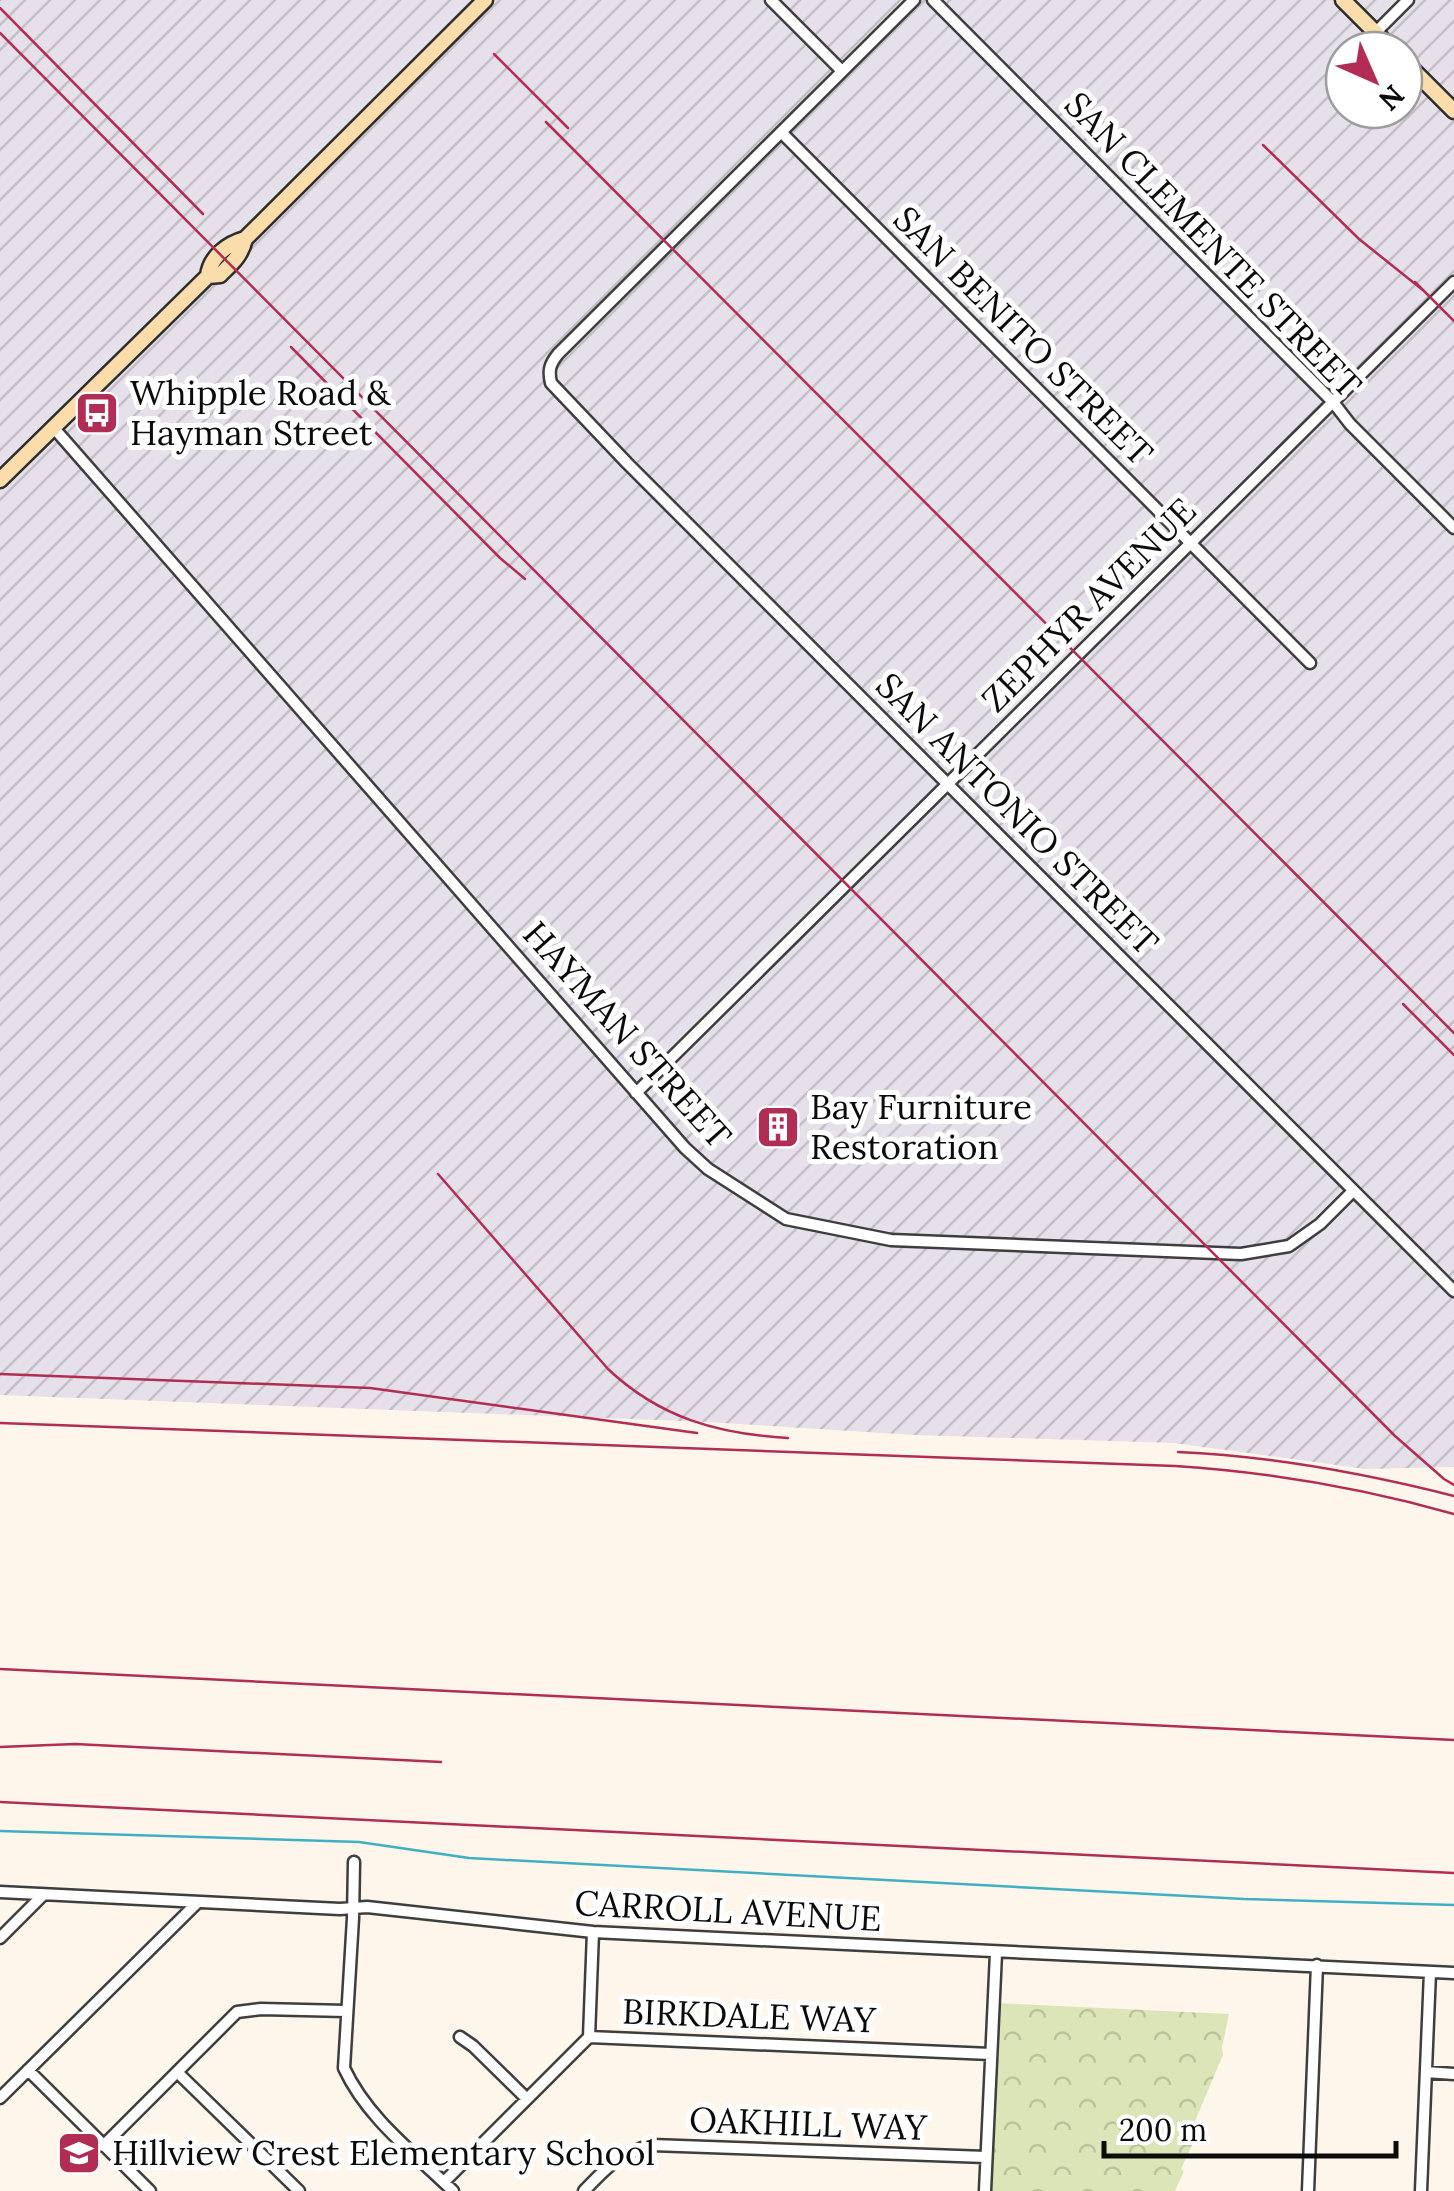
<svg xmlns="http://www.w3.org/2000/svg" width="1454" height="2191" viewBox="0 0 1454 2191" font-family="Lora,serif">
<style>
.industrial{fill:url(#industrial-furrows);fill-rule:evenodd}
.park{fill:url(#park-crowns)}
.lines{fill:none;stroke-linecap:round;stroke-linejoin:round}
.stream{stroke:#3fb0c4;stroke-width:2.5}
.street-casing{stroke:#3e3e3e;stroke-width:15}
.secondary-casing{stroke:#2d2d2d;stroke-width:19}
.street{stroke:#fff;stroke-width:10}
.secondary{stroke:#faddaa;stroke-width:14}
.rail{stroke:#b22d54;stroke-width:2.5}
.labels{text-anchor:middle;stroke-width:10;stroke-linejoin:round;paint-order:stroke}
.street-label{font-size:35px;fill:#0b0b0b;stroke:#fff}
.poi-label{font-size:35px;fill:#0b0b0b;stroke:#fff;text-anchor:start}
</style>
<defs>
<pattern id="industrial-furrows" width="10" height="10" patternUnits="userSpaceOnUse" patternTransform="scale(2.5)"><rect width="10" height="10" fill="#e6e0ea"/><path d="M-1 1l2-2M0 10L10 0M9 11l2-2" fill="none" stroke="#c4bfc7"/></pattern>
<pattern id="park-crowns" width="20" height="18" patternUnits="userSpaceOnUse" patternTransform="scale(2.5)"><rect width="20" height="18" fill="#dbe5b7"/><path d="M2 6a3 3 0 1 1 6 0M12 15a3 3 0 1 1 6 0" fill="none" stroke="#bbc39c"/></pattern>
</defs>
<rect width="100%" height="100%" fill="#fef5eb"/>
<path class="industrial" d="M 0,0 L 1454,0 L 1454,1467 L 1366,1469 L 1175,1443 L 915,1435 L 708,1422 L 0,1395 ZM 1344,50 L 1404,50 L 1404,110 L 1344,110 Z"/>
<path class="park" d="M 994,2003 L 1229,2014 L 1222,2047 L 1223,2055 L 1195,2121 L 1201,2125 L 1181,2169 L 1184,2171 L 1175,2191 L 985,2191 Z"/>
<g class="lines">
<path class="stream" d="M 0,1831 L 359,1842 L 469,1858 L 1244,1899 L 1454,1905"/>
<g class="street-casing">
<path id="street" d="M 771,0 L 842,71
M 914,0 L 558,354 C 550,364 548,370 551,383 L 627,463 L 1454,1291
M 933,0 L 1333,402 L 1350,424 L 1454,528
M 1375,33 L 1408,0
M 781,132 L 1310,663
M 53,427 L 685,1148 L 708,1169 L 786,1219 L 891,1240 L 1241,1254 L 1289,1246 L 1320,1224 L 1353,1191
M 636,1093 L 1454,282
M 354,1862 L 353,1918 L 344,2068 C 367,2118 414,2153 453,2191
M 0,1892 L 340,1909 L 367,1907 L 593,1932 L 1454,1973
M 0,1938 L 43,1895
M 460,2037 L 473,2046 L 527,2099
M 589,2037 L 593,1932
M 28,2070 L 150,2191
M 177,2072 L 299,2191
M 1426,2072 L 1454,2074
M 0,2098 L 197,1903
M 103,2146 L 237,2012 L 261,2009 L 346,2011
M 444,2182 L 589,2037 L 991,2054
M 584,2191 C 608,2166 618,2154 652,2145 L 986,2157
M 985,2191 L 996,1953
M 1308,2191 L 1317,1965
M 1421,2191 L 1430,1972"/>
</g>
<g class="secondary-casing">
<path id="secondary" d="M 1343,0 L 1393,50
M 1404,61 L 1454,111
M 208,276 L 220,275 C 232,263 241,256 245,239
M 0,480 L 208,276 C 210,257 227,244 245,239 L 485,0"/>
</g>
<use href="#street" class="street"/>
<use href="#secondary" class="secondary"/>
<path class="rail" d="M 0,8 L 203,214
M 0,33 L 1395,1436 L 1444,1479 L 1454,1485
M 494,54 L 568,128
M 546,122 L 1454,1033
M 1263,145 L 1359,239 L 1424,291
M 1415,282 L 1454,321
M 291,347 L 500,558 L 525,579
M 1403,1004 L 1454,1055
M 438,1174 L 608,1369 C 660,1418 718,1434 788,1438
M 0,1374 L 370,1388 L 697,1433
M 0,1423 L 1175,1466 C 1269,1472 1362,1488 1454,1514
M 1178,1452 C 1272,1456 1363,1473 1454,1496
M 0,1669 L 1454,1740
M 0,1747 L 75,1744 L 441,1762
M 0,1802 L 1454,1873"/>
</g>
<defs>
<g id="bus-square" transform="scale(2.25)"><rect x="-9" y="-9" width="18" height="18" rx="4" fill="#b22d54" stroke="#fff"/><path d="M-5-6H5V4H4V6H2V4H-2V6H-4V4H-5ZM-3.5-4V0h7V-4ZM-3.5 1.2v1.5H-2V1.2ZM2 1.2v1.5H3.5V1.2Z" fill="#fff"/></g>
<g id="building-square" transform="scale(2.25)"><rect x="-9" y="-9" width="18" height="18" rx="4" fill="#b22d54" stroke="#fff"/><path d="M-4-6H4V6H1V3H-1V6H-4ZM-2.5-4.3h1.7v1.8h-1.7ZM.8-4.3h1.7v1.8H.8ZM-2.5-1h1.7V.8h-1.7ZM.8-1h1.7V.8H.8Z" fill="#fff"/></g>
<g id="school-square" transform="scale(2.25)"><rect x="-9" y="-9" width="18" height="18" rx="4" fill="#b22d54" stroke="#fff"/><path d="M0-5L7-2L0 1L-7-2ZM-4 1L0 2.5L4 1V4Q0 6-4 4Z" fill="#fff"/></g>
</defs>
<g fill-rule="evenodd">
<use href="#bus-square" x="97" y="413"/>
<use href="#building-square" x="778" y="1127"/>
<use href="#school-square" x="79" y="2153"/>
</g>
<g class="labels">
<g class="street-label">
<text transform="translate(1213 245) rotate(46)" y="12">SAN CLEMENTE STREET</text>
<text transform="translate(1023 336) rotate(45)" y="12">SAN BENITO STREET</text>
<text transform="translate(1089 605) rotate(-45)" y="12">ZEPHYR AVENUE</text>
<text transform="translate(1017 814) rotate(45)" y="12">SAN ANTONIO STREET</text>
<text transform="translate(627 1035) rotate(48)" y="12">HAYMAN STREET</text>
<text transform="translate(728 1911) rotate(3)" y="12">CARROLL AVENUE</text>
<text transform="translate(749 2016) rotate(2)" y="12">BIRKDALE WAY</text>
<text transform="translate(808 2124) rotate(2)" y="12">OAKHILL WAY</text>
</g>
<g class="poi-label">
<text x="130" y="405">Whipple Road &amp;<tspan x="130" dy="40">Hayman Street</tspan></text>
<text x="810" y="1119">Bay Furniture<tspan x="810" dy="40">Restoration</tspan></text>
<text x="112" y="2165">Hillview Crest Elementary School</text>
</g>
</g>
<g transform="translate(1374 80) rotate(135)"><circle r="48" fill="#ffffff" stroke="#9d9d9d" stroke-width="2.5"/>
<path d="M0-8L18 38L0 25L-18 38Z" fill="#b22d54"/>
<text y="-15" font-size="28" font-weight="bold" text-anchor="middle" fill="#0b0b0b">N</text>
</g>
<path d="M1104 2141v15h292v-15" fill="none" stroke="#0b0b0b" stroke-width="5"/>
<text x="1119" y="2141" font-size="30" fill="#0b0b0b" stroke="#ffffff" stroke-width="8" paint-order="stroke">200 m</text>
</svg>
